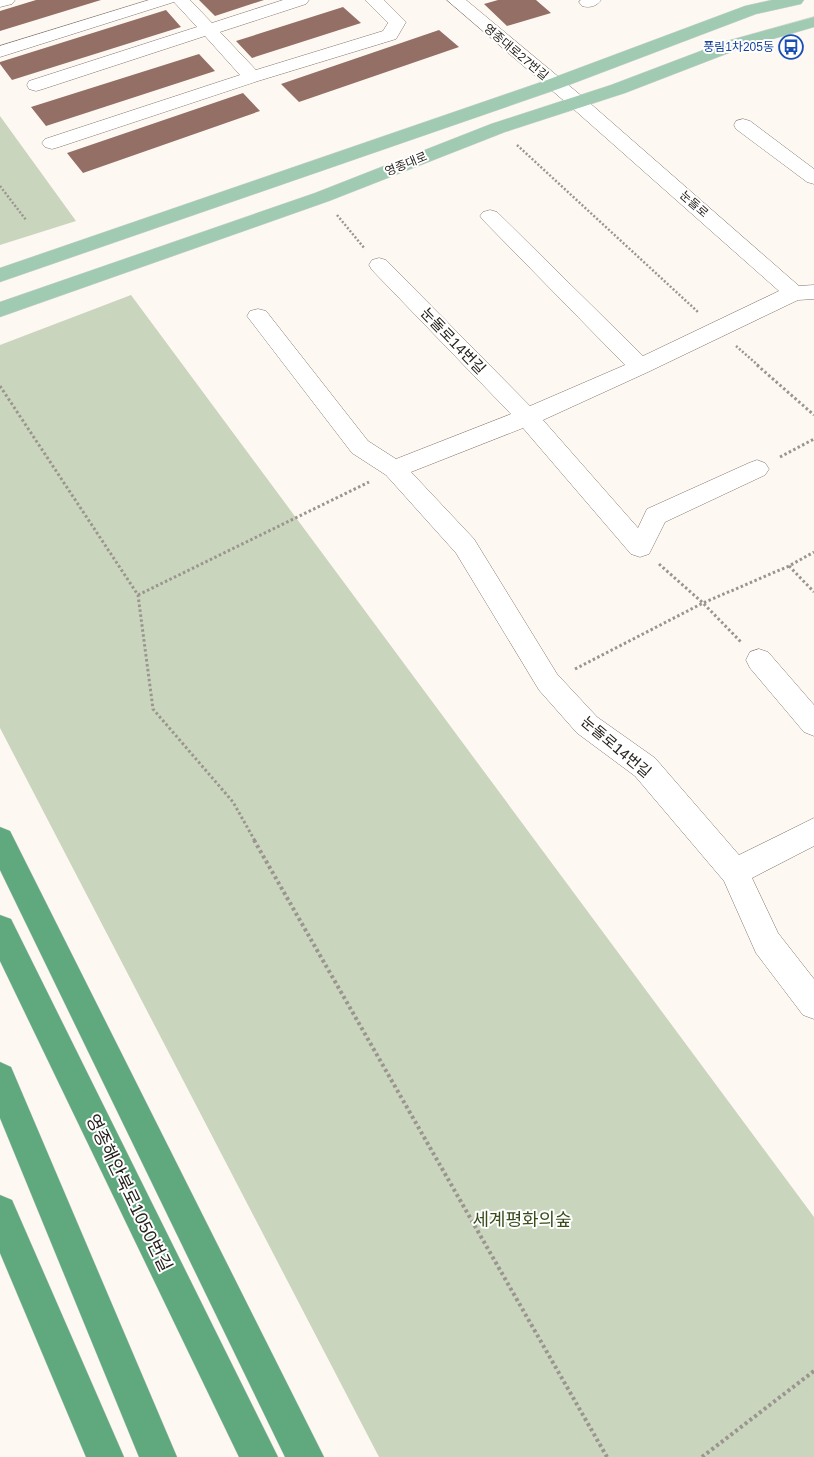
<svg xmlns="http://www.w3.org/2000/svg" width="814" height="1457" viewBox="0 0 814 1457" font-family="Helvetica,'Noto Sans KR',sans-serif">
<style>
.green{fill:#cad5bd}
.building{fill:#946f65}
.lines{fill:none;stroke-linecap:round;stroke-linejoin:round}
.minor-casing{stroke:#82756b;stroke-width:1}
.major-casing{stroke:#d8d7d6;stroke-width:1}
.highway-casing{stroke:#d8d7d6;stroke-width:1}
.path-far2{stroke:#9b9590;stroke-width:2.5;stroke-dasharray:2 2;stroke-linecap:butt}
.path-far1{stroke:#9b9590;stroke-width:3;stroke-dasharray:2.5 2.5;stroke-linecap:butt}
.path{stroke:#9b9590;stroke-width:4;stroke-dasharray:3 3;stroke-linecap:butt}
.minor{fill:#fff;fill-rule:evenodd}
.major{fill:#a0cbb2;fill-rule:evenodd}
.highway{fill:#60a97e;fill-rule:evenodd}
.labels{text-anchor:middle;stroke-width:4;stroke-linejoin:round;paint-order:stroke}
.far-transit-label{font-size:12px;fill:#164399;stroke:#fff;text-anchor:end}
.far-street-label{font-size:12px;fill:#27221d;stroke:#fff}
.street-label{font-size:15px;fill:#27221d;stroke:#fff}
.near-street-label{font-size:18px;fill:#27221d;stroke:#fff}
.near-park-label{font-size:18px;fill:#394d1a;stroke:#fff}
</style>
<rect width="100%" height="100%" fill="#fef8f3"/>
<path class="green" d="M 0,116 L 76,221 L 0,245 Z
M 131,295 L 814,1217 L 814,1457 L 379,1457 L 0,728 L 0,345 Z"/>
<path class="building" d="M 36,0 L 101,0 L 0,31 L 0,11 Z
M 199,0 L 264,0 L 215,16 Z
M 498,0 L 536,0 L 551,13 L 507,26 L 484,4 Z
M 343,7 L 361,23 L 252,58 L 236,41 Z
M 166,10 L 181,27 L 12,80 L 0,64 L 0,62 Z
M 439,30 L 459,47 L 299,102 L 281,84 Z
M 199,54 L 215,71 L 46,126 L 31,107 Z
M 243,93 L 260,111 L 83,173 L 67,153 Z"/>
<g class="lines">
<g class="minor-casing">
<path id="minor" d="M 0,0 L 15,0 L 12,4 L 0,7 Z
M 149,0 L 190,0 L 212,23 L 283,0 L 309,0 L 306,4 L 220,32 L 256,70 L 383,31 L 388,23 L 365,0 L 384,0 L 406,22 L 396,39 L 258,81 L 59,147 L 52,149 L 45,147 L 42,143 L 45,139 L 240,75 L 205,36 L 43,89 L 36,91 L 29,89 L 27,85 L 29,81 L 197,27 L 174,2 L 0,57 L 0,46 Z
M 447,0 L 466,0 L 584,98 L 799,286 L 814,285 L 814,299 L 798,300 L 648,372 L 543,420 L 638,528 L 647,509 L 749,463 L 757,460 L 765,463 L 769,469 L 765,475 L 665,522 L 649,554 L 640,557 L 631,554 L 523,428 L 411,472 L 474,539 L 557,674 L 597,717 L 655,758 L 739,855 L 814,818 L 814,846 L 752,878 L 778,933 L 814,979 L 814,1019 L 803,1015 L 756,953 L 724,881 L 635,776 L 577,733 L 539,690 L 456,553 L 386,475 L 352,453 L 247,316 L 250,311 L 258,309 L 266,311 L 368,441 L 396,459 L 511,414 L 372,270 L 369,265 L 372,260 L 379,258 L 386,260 L 530,406 L 625,365 L 483,220 L 480,216 L 483,212 L 490,210 L 497,212 L 643,356 L 779,291 L 570,106 Z
M 581,0 L 601,0 C 596,7 589,8 582,6 L 579,2 Z
M 743,119 L 750,121 L 814,169 L 814,184 L 807,182 L 736,129 L 734,125 L 736,121 Z
M 759,649 L 768,652 L 814,705 L 814,736 L 804,732 L 750,668 L 746,660 L 750,652 Z"/>
</g>
<g class="major-casing">
<path id="major" d="M 772,0 L 804,0 L 801,4 L 756,14 L 561,88 L 0,282 L 0,268 L 547,80 L 745,6 Z
M 814,17 L 814,27 L 739,49 L 625,93 L 505,132 L 329,201 L 0,317 L 0,302 L 315,193 L 491,124 L 611,85 L 727,41 Z"/>
</g>
<g class="highway-casing">
<path id="highway" d="M 0,827 L 10,831 L 324,1457 L 285,1457 L 0,870 Z
M 0,915 L 11,919 L 278,1457 L 239,1457 L 0,961 Z
M 0,1062 L 11,1067 L 177,1457 L 139,1457 L 0,1118 Z
M 0,1195 L 12,1200 L 124,1457 L 86,1457 L 0,1253 Z"/>
</g>
<path class="path-far2" d="M 517,145 L 698,312
M 0,186 L 26,220
M 337,215 L 365,249
M 736,346 L 759,366"/>
<path class="path-far1" d="M 757,365 L 814,415
M 0,386 L 138,595 L 153,709 L 233,802 L 255,841
M 780,457 L 814,439
M 659,564 L 703,603 L 741,642
M 789,566 L 814,592
M 138,595 L 369,482
M 575,669 L 703,603 L 789,566 L 814,552"/>
<path class="path" d="M 254,840 L 607,1457
M 702,1457 L 814,1371"/>
<use href="#minor" class="minor"/>
<use href="#major" class="major"/>
<use href="#highway" class="highway"/>
</g>
<defs>
<g id="bus-ring" transform="scale(1.25)"><circle r="9.5" fill="#fff" stroke="#1a4fb4" stroke-width="1.5"/><path d="M-5-6H5V4H4V6H2V4H-2V6H-4V4H-5ZM-3.5-4V0h7V-4ZM-3.5 1.2v1.5H-2V1.2ZM2 1.2v1.5H3.5V1.2Z" fill="#1a4fb4"/></g>
</defs>
<g fill-rule="evenodd">
<use href="#bus-ring" x="791" y="47"/>
</g>
<g class="labels">
<g class="far-transit-label">
<text x="774" y="51">풍림1차205동</text>
</g>
<g class="far-street-label">
<text transform="translate(516 52) rotate(40)" y="4">영종대로27번길</text>
<text transform="translate(406 164) rotate(-22)" y="4">영종대로</text>
<text transform="translate(694 204) rotate(41)" y="4">눈돌로</text>
</g>
<g class="street-label">
<text transform="translate(453 341) rotate(46)" y="5">눈돌로14번길</text>
<text transform="translate(616 747) rotate(40)" y="5">눈돌로14번길</text>
</g>
<g class="near-street-label">
<text transform="translate(129 1193) rotate(64)" y="6">영종해안북로1050번길</text>
</g>
<g class="near-park-label">
<text x="522" y="1226">세계평화의숲</text>
</g>
</g>
</svg>
